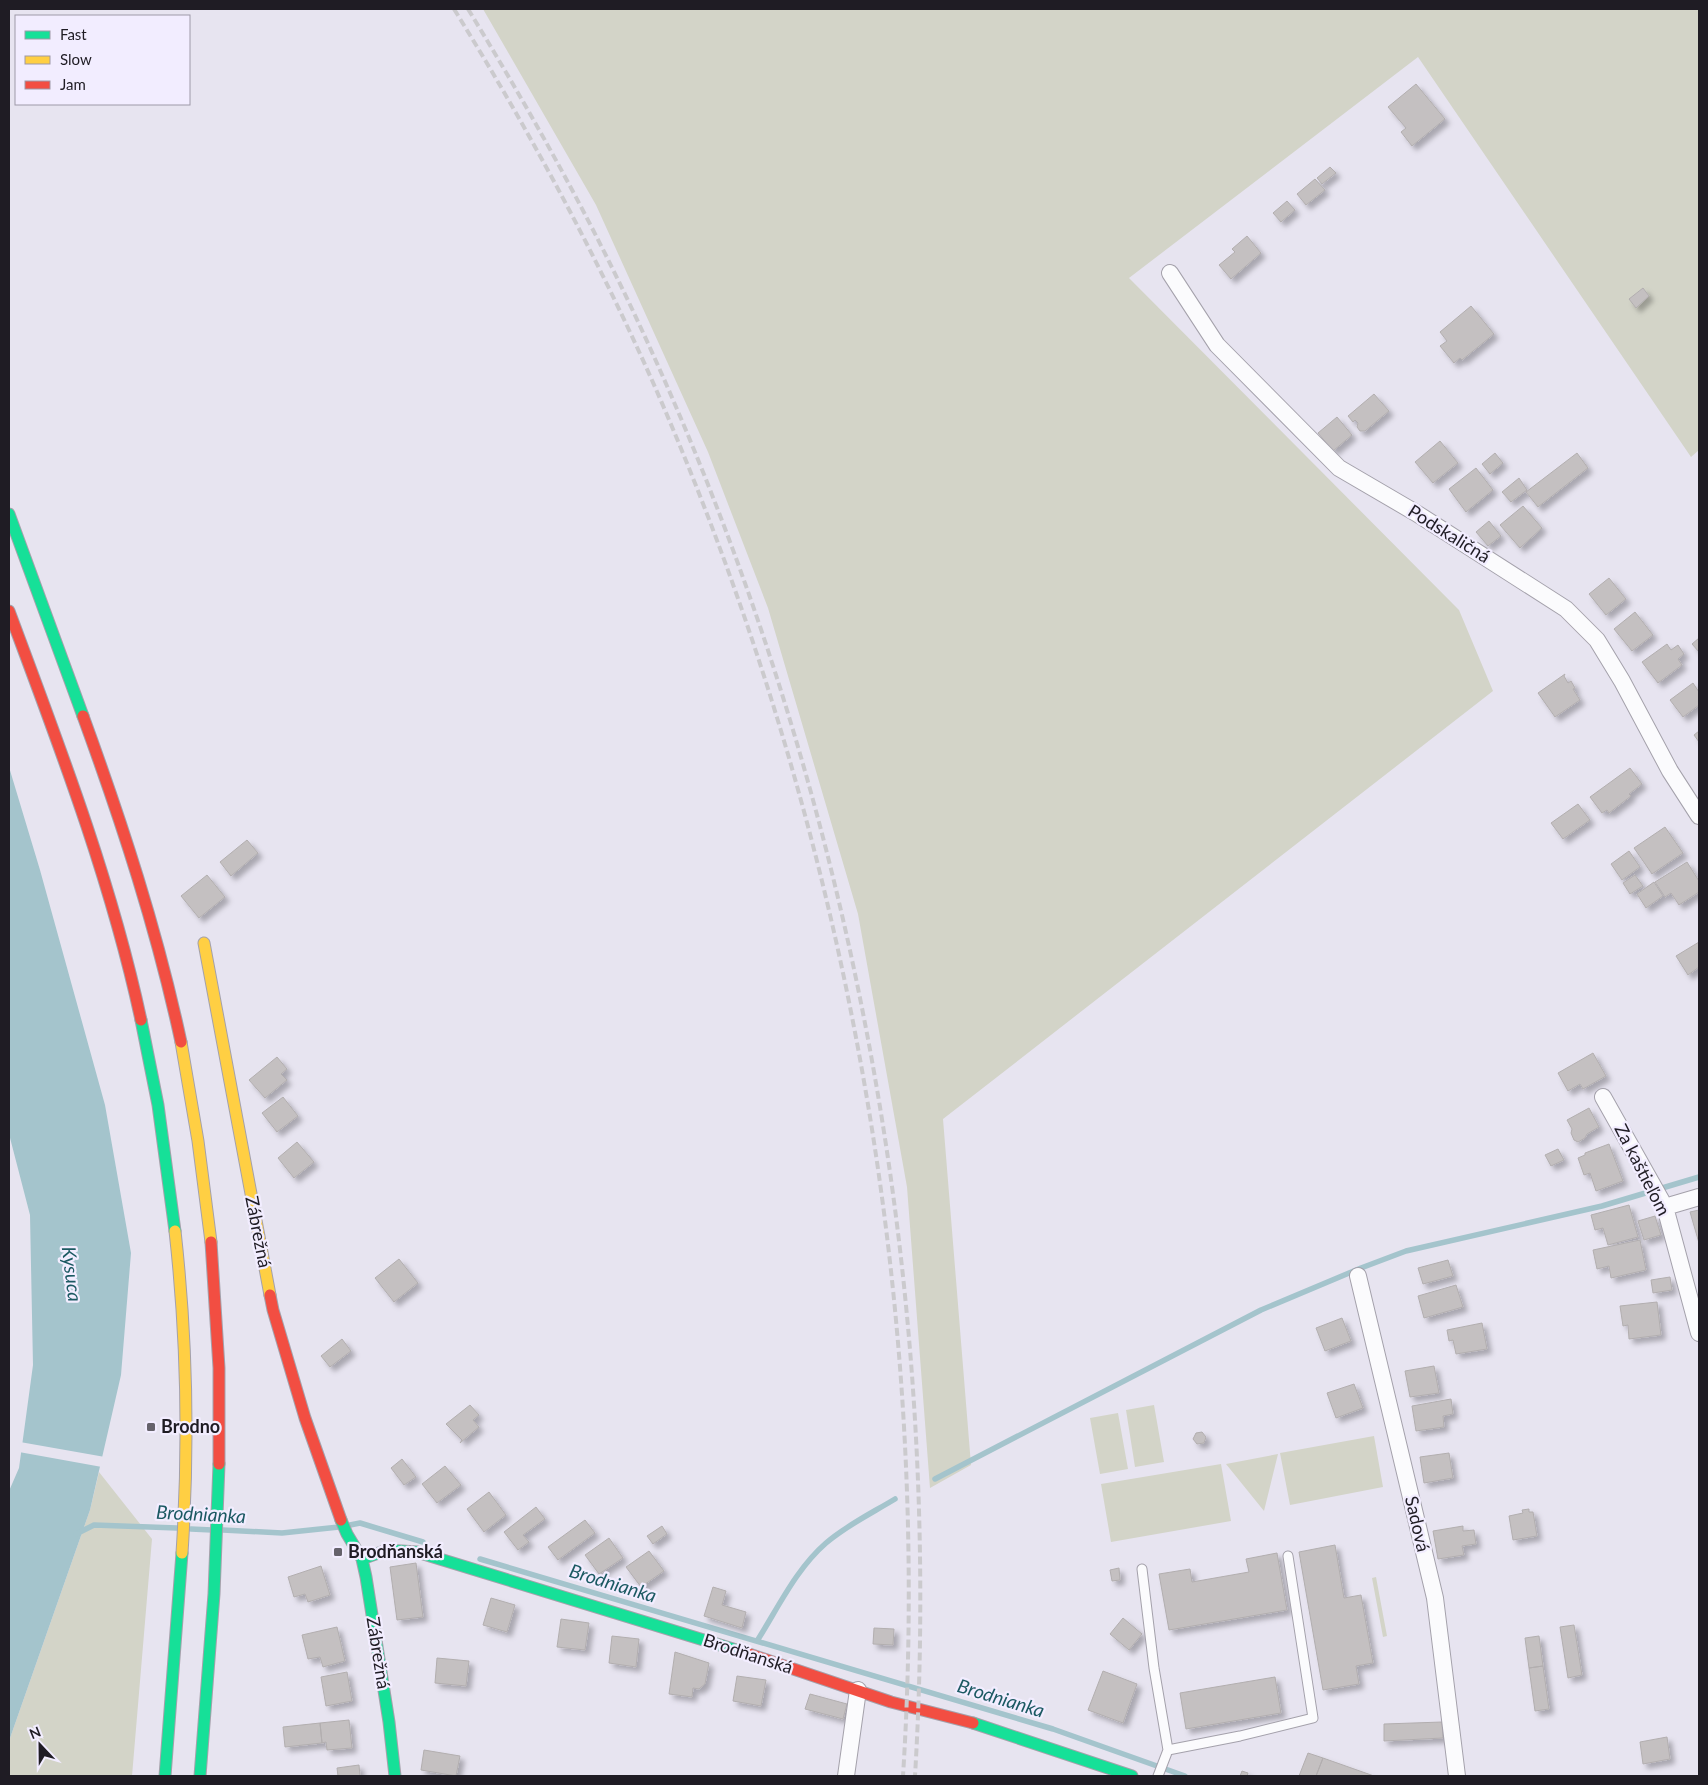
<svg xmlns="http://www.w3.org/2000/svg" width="1708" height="1785" viewBox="0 0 1708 1785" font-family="Lato,sans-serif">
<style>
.green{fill:#d3d4c8}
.water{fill:#a4c4cc}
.pier{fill:#e7e4f0}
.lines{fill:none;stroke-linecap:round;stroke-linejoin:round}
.stream{stroke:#a4c4cc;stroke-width:5.5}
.building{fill:#c4c0c1;stroke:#b2aeaf;filter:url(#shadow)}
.lane-casing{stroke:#a4a1ab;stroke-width:11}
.street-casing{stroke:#a4a1ab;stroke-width:18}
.fast-casing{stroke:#a4a1ab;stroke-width:13}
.slow-casing{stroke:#a4a1ab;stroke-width:13}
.jam-casing{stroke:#a4a1ab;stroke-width:13}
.lane{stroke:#fbfbfd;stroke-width:9}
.street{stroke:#fbfbfd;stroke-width:16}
.fast{stroke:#16e098;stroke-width:11}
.slow{stroke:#ffcf43;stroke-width:11}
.jam{stroke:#f24e42;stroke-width:11}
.rail{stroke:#cbcacd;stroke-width:4;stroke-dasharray:8 4;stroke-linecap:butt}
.poi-dot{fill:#65626b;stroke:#f2edff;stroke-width:2}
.labels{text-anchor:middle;stroke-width:4.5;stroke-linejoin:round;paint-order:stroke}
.street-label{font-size:18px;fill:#1f1c24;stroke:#f2edff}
.poi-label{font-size:18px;font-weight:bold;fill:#1f1c24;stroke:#f2edff;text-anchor:start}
.water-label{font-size:19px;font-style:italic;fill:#1b5962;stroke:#f2edff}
</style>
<defs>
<filter id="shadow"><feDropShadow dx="4.5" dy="4.5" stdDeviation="2.5" flood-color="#0004"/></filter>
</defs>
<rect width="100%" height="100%" fill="#e7e4f0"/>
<path class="green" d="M 483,9 L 1699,9 L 1699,450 L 1691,457 L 1418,57 L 1129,278 L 1459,610 L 1493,691 L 943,1119 L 971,1465 L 930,1488 L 907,1187 L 858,914 L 768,608 L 708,452 L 596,205 Z
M 1154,1405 L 1164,1462 L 1135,1467 L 1126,1410 Z
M 1118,1413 L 1128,1469 L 1100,1474 L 1090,1418 Z
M 1374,1436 L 1383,1487 L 1290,1505 L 1280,1453 Z
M 1278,1454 L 1264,1511 L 1226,1464 Z
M 1221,1464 L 1231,1521 L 1111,1542 L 1101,1484 Z
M 99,1472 L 152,1539 L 132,1776 L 9,1776 L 9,1741 L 90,1510 Z
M 1376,1577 L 1387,1636 L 1383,1637 L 1372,1578 Z"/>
<path class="water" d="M 9,767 L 40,870 L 105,1105 L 131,1253 L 121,1375 L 90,1510 L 9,1741 L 9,1491 L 19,1468 L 33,1365 L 30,1215 L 9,1134 Z"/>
<path class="pier" d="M 20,1442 L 105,1457 L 102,1467 L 19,1452 Z"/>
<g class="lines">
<path class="stream" d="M 935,1479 L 1261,1310 L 1361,1268 L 1406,1251 L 1602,1206 L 1699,1177
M 350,1525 L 360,1523 L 423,1542
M 191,1529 L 212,1530
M 223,1530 L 282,1533 L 339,1527
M 76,1534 L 94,1525 L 177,1528
M 480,1559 L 1053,1729 L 1185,1776
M 757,1641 C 778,1608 796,1569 826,1543 C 847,1525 872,1513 895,1499"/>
</g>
<path class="building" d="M 1416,84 L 1445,119 L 1412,146 L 1401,132 L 1406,128 L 1388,107 Z
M 1330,167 L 1336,173 L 1322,184 L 1317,178 Z
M 1315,179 L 1325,190 L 1306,205 L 1297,194 Z
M 1287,201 L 1295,210 L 1281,222 L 1273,213 Z
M 1247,236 L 1261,253 L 1231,279 L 1219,265 L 1235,252 L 1232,249 Z
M 1643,288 L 1649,296 L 1636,308 L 1629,299 Z
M 1471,306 L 1494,334 L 1462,360 L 1460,358 L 1454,363 L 1440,346 L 1447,341 L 1440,332 Z
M 1374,394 L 1389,411 L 1365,431 L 1360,431 L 1357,427 L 1358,423 L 1355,420 L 1353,422 L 1348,416 Z
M 1337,417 L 1352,435 L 1333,451 L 1318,433 Z
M 1440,441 L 1458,463 L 1433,483 L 1415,462 Z
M 1495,453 L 1503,463 L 1490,474 L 1482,464 Z
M 1577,453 L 1588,468 L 1538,507 L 1526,492 Z
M 1476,468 L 1493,490 L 1466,512 L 1449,489 Z
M 1519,478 L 1527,490 L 1511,502 L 1502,492 Z
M 1523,506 L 1542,528 L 1520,548 L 1500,525 Z
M 1489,521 L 1501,536 L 1488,546 L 1476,532 Z
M 1609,578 L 1626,599 L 1606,615 L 1589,594 Z
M 1635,612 L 1653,635 L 1632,651 L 1614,629 Z
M 1699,638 L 1699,652 L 1692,644 Z
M 1667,644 L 1671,650 L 1678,645 L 1684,654 L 1678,659 L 1682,665 L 1658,683 L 1642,662 Z
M 1565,674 L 1564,676 L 1568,683 L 1571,681 L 1575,688 L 1573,689 L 1580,700 L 1555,717 L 1538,693 Z
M 1693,683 L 1699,692 L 1699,705 L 1683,717 L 1670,700 Z
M 1699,731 L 1699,742 L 1694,735 Z
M 1630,768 L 1642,784 L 1629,794 L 1631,796 L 1609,813 L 1607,810 L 1602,813 L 1590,797 Z
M 1578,804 L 1590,820 L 1563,839 L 1551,823 Z
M 1665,827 L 1683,853 L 1652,874 L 1634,848 Z
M 247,840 L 258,853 L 231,876 L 220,862 Z
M 1629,851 L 1640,867 L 1622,880 L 1611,864 Z
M 1687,862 L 1699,881 L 1699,892 L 1679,905 L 1671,893 L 1665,897 L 1655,882 Z
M 207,875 L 225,897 L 199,918 L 181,896 Z
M 1635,875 L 1643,886 L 1630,894 L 1623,883 Z
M 1654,882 L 1663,896 L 1646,908 L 1637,894 Z
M 1699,942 L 1699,967 L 1688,975 L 1676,956 Z
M 1593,1053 L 1606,1076 L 1583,1089 L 1580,1084 L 1568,1091 L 1558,1073 Z
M 277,1057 L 287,1069 L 281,1074 L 287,1080 L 265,1098 L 249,1080 Z
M 283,1097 L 298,1116 L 277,1132 L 262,1113 Z
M 1589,1108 L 1599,1127 L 1587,1134 L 1585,1138 L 1578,1142 L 1574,1140 L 1571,1133 L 1572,1129 L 1567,1120 Z
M 297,1142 L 314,1162 L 294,1178 L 278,1158 Z
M 1609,1144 L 1623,1181 L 1596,1191 L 1590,1173 L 1584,1175 L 1578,1158 L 1585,1155 L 1585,1153 Z
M 1558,1149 L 1564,1160 L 1551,1166 L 1545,1155 Z
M 1629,1205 L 1638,1237 L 1608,1245 L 1603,1228 L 1595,1230 L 1591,1215 Z
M 1699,1210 L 1699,1243 L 1690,1212 Z
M 1655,1216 L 1661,1235 L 1644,1240 L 1638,1221 Z
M 1640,1240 L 1646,1270 L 1611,1278 L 1609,1266 L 1597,1269 L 1593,1250 Z
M 399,1259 L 418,1283 L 394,1302 L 375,1278 Z
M 1448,1260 L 1453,1276 L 1423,1284 L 1418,1268 Z
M 1670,1277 L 1672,1290 L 1653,1293 L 1651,1280 Z
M 1456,1285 L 1463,1307 L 1424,1318 L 1418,1296 Z
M 1657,1302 L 1661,1335 L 1629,1339 L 1628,1325 L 1623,1326 L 1620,1306 Z
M 1342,1318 L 1351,1341 L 1325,1351 L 1316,1328 Z
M 1482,1323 L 1487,1349 L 1456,1354 L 1453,1340 L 1449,1341 L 1447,1330 Z
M 342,1339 L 351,1351 L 330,1367 L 321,1356 Z
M 1434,1366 L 1439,1393 L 1410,1397 L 1405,1371 Z
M 1354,1384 L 1363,1408 L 1336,1418 L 1327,1393 Z
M 1451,1399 L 1453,1414 L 1443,1416 L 1444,1427 L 1416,1431 L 1412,1406 Z
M 470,1405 L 479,1415 L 473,1420 L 479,1427 L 460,1443 L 462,1440 L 446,1424 Z
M 1202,1432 L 1206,1437 L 1204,1443 L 1197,1444 L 1193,1439 L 1196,1433 Z
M 1449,1453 L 1453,1478 L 1424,1483 L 1420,1457 Z
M 402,1459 L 416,1477 L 404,1485 L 391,1468 Z
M 445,1466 L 461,1485 L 437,1503 L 422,1484 Z
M 489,1492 L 506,1515 L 484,1532 L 467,1509 Z
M 536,1507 L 545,1519 L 523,1535 L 529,1542 L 518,1550 L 504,1532 Z
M 1529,1509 L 1529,1512 L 1533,1512 L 1537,1536 L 1513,1540 L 1509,1516 L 1523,1513 L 1522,1510 Z
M 585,1520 L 595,1533 L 558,1560 L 548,1547 Z
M 662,1526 L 667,1534 L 653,1544 L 647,1536 Z
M 1463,1526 L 1463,1531 L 1474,1530 L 1476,1544 L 1462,1546 L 1464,1555 L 1438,1559 L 1433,1531 Z
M 609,1538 L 623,1558 L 599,1574 L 585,1555 Z
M 1335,1545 L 1344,1598 L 1361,1595 L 1373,1663 L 1356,1666 L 1359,1684 L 1323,1690 L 1299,1552 Z
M 649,1551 L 664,1571 L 641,1587 L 626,1567 Z
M 1277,1553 L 1287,1610 L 1169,1630 L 1159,1574 L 1190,1569 L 1192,1582 L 1249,1572 L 1246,1559 Z
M 416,1563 L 423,1617 L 397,1620 L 390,1567 Z
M 321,1566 L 330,1595 L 308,1602 L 305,1594 L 294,1597 L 288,1577 Z
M 1119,1568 L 1120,1580 L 1112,1581 L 1110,1570 Z
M 713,1587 L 726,1591 L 722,1605 L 746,1612 L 742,1628 L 704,1616 Z
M 491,1598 L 515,1605 L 507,1632 L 483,1625 Z
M 1123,1618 L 1142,1634 L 1129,1650 L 1110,1634 Z
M 561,1619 L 589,1623 L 585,1650 L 557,1647 Z
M 1574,1625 L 1582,1675 L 1568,1678 L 1560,1627 Z
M 337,1627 L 345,1661 L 323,1667 L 320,1657 L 308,1659 L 302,1635 Z
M 874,1628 L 894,1629 L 893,1645 L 873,1644 Z
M 612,1636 L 639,1639 L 636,1667 L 609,1663 Z
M 1539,1636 L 1543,1666 L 1529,1668 L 1525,1638 Z
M 675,1652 L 709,1663 L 705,1684 L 699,1689 L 693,1688 L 692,1697 L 669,1694 Z
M 437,1658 L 469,1661 L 466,1686 L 435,1683 Z
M 1543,1666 L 1549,1709 L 1535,1711 L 1529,1668 Z
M 1103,1671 L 1137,1684 L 1123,1723 L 1088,1710 Z
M 347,1672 L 352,1701 L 326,1706 L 321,1677 Z
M 737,1676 L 766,1680 L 761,1706 L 733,1701 Z
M 1275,1677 L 1281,1713 L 1186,1729 L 1180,1693 Z
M 810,1694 L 847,1704 L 843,1719 L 805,1709 Z
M 349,1720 L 352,1748 L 327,1750 L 326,1742 L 322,1743 L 320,1723 Z
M 1442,1722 L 1443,1738 L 1384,1741 L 1384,1724 Z
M 320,1723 L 322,1743 L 285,1747 L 283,1727 Z
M 1667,1737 L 1670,1759 L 1643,1764 L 1640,1742 Z
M 424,1750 L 460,1756 L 456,1776 L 421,1770 Z
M 1308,1753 L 1323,1758 L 1316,1776 L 1299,1776 Z
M 1323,1758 L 1374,1776 L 1316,1776 Z
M 359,1765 L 360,1776 L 338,1776 L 337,1768 Z
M 1242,1771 L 1248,1773 L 1247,1776 L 1240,1776 Z"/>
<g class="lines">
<g class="lane-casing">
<path id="lane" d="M 1142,1569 L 1154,1668 L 1168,1750 L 1158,1776
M 1168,1750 L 1240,1736 L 1313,1718 L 1288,1556"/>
</g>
<g class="street-casing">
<path id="street" d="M 1170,273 L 1217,345 L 1339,468 L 1416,513 L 1566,609 L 1597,640 L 1622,681 L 1670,771 L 1699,816
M 1603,1097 L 1665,1207 L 1699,1333
M 1665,1207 L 1699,1197
M 1358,1276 L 1435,1598 L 1457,1776
M 846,1776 L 858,1690"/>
</g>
<g class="fast-casing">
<path id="fast" d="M 9,514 L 83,716
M 141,1020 L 158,1105 L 175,1231
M 341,1520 L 347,1534 L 362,1559 L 366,1577 L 389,1722 L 395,1776
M 362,1559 L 387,1550 L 417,1552 L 746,1653
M 973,1723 L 1132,1776
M 165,1776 L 182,1553
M 200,1776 L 214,1594 L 219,1464"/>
</g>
<g class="slow-casing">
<path id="slow" d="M 204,943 L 270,1295
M 181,1042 L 198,1141 L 211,1242
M 175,1231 C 187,1338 189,1446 182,1553"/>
</g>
<g class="jam-casing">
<path id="jam" d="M 9,611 C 59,745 111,880 141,1020
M 83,716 C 122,823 157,930 181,1042
M 211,1242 L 219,1368 L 219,1464
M 270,1295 L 273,1310 L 305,1418 L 341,1520
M 746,1653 L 891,1702 L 973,1723"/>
</g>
<use href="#lane" class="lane"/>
<use href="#street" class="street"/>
<use href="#fast" class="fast"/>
<use href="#slow" class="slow"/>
<use href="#jam" class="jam"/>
<path class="rail" d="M 454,9 C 529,130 597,256 655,387 C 845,823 933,1302 903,1776
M 468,9 C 528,107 584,207 633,311 C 847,766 945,1274 915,1776"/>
</g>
<g class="poi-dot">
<rect x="146" y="1422" width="10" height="10" rx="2.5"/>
<rect x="333" y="1547" width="10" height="10" rx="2.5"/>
</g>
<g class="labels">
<g class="street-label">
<text transform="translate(1449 534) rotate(32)" y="6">Podskaličná</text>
<text transform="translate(1642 1170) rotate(63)" y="6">Za kaštieľom</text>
<text transform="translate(258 1232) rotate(79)" y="6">Zábrežná</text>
<text transform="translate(1417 1524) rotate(77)" y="6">Sadová</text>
<text transform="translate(378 1653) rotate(81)" y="6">Zábrežná</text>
<text transform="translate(748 1654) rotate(18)" y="6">Brodňanská</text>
</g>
<g class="poi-label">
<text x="161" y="1433">Brodno</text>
<text x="348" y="1558">Brodňanská</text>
</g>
<g class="water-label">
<text transform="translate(72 1274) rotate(83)" y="7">Kysuca</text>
<text transform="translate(201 1514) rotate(3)" y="7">Brodnianka</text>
<text transform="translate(613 1583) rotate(17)" y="7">Brodnianka</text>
<text transform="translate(1001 1698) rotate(17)" y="7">Brodnianka</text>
</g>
</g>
<rect width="1708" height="1785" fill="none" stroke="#1f1c24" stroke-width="20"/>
<rect x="15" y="15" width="175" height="90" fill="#f2edff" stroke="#9e99a7"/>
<rect x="25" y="31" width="25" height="8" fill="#16e098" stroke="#9e99a7"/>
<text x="60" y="40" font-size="15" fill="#1f1c24">Fast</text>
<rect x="25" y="56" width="25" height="8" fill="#ffcf43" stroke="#9e99a7"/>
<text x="60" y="65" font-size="15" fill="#1f1c24">Slow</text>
<rect x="25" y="81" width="25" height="8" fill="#f24e42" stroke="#9e99a7"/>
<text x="60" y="90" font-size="15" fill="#1f1c24">Jam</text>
<g transform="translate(40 1745) rotate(338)" stroke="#f2edff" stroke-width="4" paint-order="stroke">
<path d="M0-4L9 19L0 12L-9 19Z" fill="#1f1c24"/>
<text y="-8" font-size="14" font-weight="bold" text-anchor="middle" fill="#1f1c24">N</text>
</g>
</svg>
